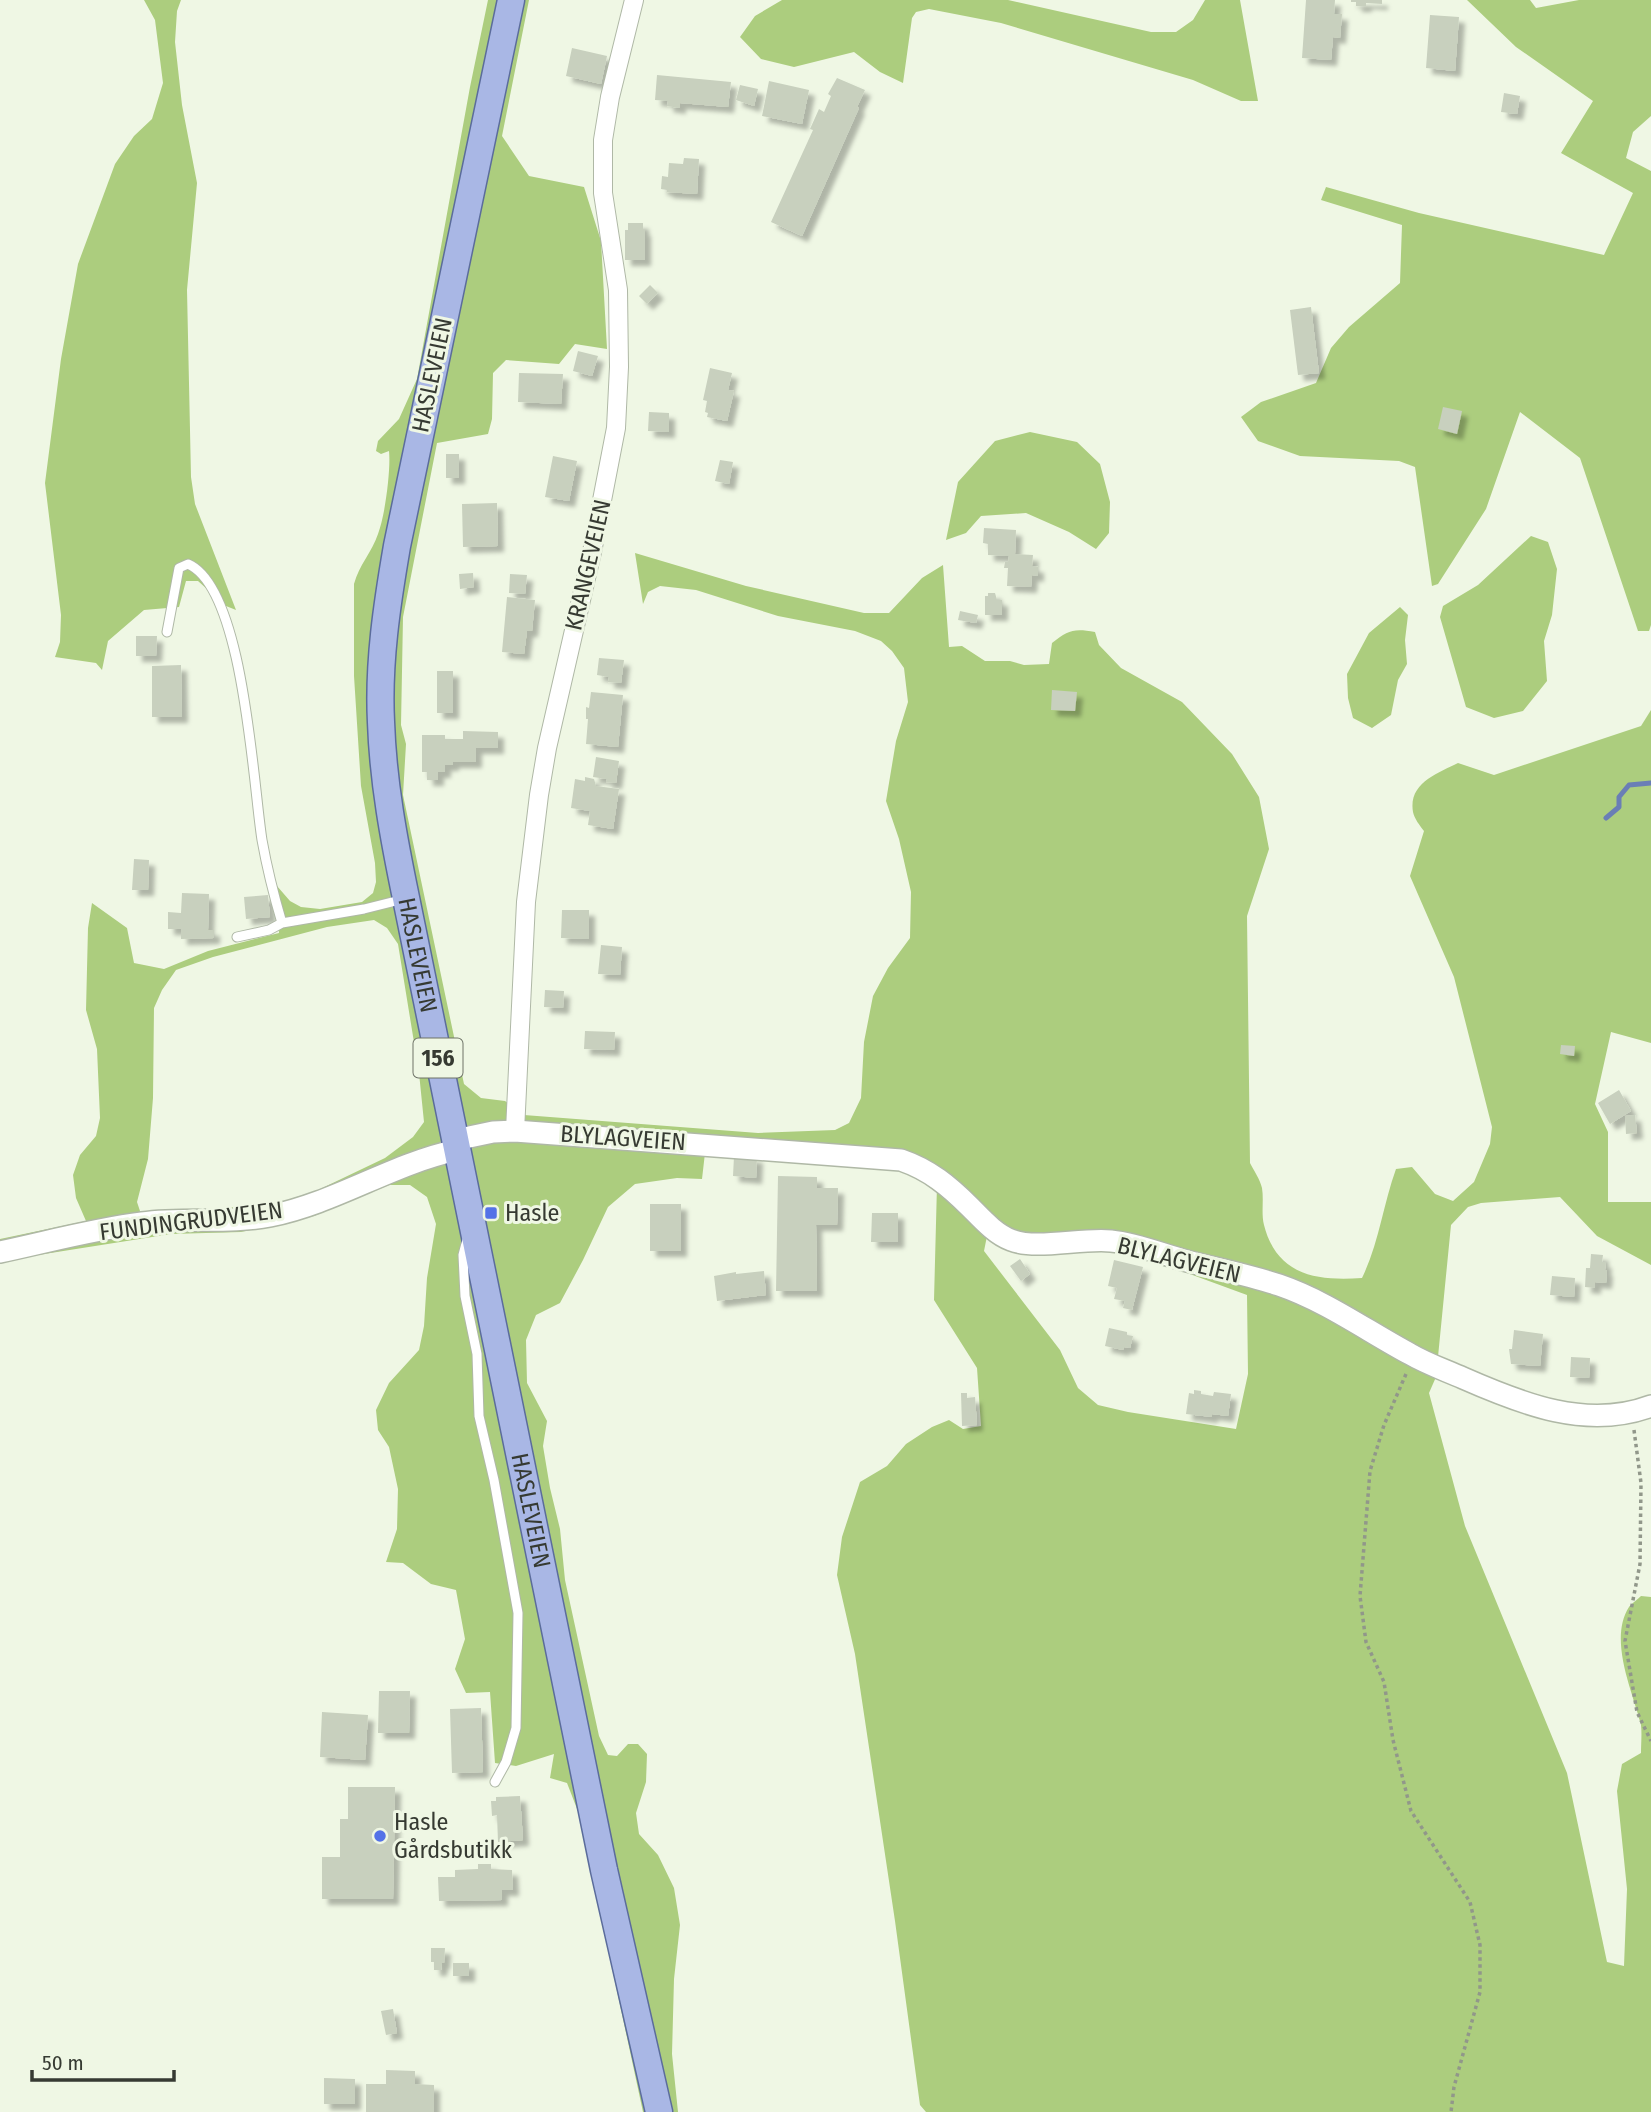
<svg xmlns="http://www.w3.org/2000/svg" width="1651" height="2112" viewBox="0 0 1651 2112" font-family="'Fira Sans Condensed',sans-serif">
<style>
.green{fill:#accd7e;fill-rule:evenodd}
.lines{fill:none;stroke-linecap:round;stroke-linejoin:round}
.stream{stroke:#6a7eb6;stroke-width:5}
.building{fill:#c8d0be;filter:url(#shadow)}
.service-casing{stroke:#afb8a6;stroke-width:11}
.minor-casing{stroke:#afb8a6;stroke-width:20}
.tertiary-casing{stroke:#afb8a6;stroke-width:24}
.primary-casing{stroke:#5b6c9b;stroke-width:29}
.path{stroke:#91978a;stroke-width:3.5;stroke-dasharray:3.5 3.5;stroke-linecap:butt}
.service{stroke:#fff;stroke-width:9}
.minor{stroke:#fff;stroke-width:18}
.tertiary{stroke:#fff;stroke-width:21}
.primary{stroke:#a9b7e5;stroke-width:26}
.poi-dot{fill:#5472e7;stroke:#eff7e4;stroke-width:2.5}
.labels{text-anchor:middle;stroke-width:6;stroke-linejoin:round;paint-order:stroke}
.shield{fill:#eff7e4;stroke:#6e7367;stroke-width:2}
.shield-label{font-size:23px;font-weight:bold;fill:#363a32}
.street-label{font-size:24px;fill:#363a32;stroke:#eff7e4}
.poi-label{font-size:24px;fill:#363a32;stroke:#eff7e4;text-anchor:start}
</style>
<defs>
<filter id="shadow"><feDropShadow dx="6" dy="6" stdDeviation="2" flood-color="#0004"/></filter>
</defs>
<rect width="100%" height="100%" fill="#eff7e4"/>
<path class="green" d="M 144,0 L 181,0 L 177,11 L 175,42 L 182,105 L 197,183 L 187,290 L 191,477 L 195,504 L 236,610 L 226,606 L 198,581 L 186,581 L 179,607 L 144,610 L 108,641 L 102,670 L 96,663 L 55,657 L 60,642 L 61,615 L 45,483 L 61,359 L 78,264 L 115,164 L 134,136 L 152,119 L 163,83 L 155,20 Z
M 488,0 L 529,0 L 502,136 L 529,176 L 584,187 L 601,241 L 607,349 L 575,344 L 559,364 L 506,360 L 493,373 L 492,419 L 488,434 L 437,443 L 403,617 L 401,725 L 406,744 L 403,795 L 464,1084 L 481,1098 L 505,1101 L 524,1115 L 758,1133 L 835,1130 L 849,1123 L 861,1098 L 864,1042 L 873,996 L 888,968 L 910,938 L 911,892 L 899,839 L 886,801 L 896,741 L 908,702 L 904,668 L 892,651 L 881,641 L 855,631 L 778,616 L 696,590 L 660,586 L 648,592 L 643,604 L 635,553 L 746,586 L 864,613 L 889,613 L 922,578 L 943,565 L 949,647 L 962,646 L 985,661 L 1010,661 L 1024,665 L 1049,664 L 1052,643 C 1068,630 1074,628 1095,632 L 1099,645 L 1121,668 L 1182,702 L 1232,754 L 1259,797 L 1269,849 L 1247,916 L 1250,1163 C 1254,1171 1260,1179 1262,1188 C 1264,1200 1261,1213 1264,1225 C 1277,1276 1317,1281 1362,1278 C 1379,1243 1383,1205 1396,1169 L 1412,1167 L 1435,1194 L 1453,1201 L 1474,1182 L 1490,1144 L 1492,1127 L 1454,977 L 1410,876 L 1424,831 C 1420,826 1414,818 1413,812 C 1408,783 1438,773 1458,763 L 1494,775 L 1641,726 L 1651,710 L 1651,1043 L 1611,1032 L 1595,1104 L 1608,1132 L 1608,1202 L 1651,1202 L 1651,1265 L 1597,1236 L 1560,1197 L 1481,1203 L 1468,1207 L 1451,1225 L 1436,1377 L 1429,1393 L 1465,1526 L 1567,1773 L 1607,1962 L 1624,1966 L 1627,1889 L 1617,1791 L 1622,1764 L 1641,1753 C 1641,1744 1642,1734 1641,1725 C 1633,1692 1608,1640 1629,1607 C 1632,1603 1638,1599 1641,1596 L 1651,1597 L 1651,2112 L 926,2112 L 920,2105 L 895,1921 L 855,1654 L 837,1575 L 842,1537 L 860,1482 L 887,1466 L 906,1444 L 932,1427 L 949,1420 L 963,1429 L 981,1426 L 977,1368 L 934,1300 L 937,1185 L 901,1165 L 705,1153 L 702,1179 L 677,1178 L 635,1184 L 608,1207 L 583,1260 L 560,1303 L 536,1315 L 526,1340 L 527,1383 L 547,1421 L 543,1446 L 550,1488 L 560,1529 L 565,1580 L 599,1736 L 608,1755 L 617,1756 L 628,1744 L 638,1744 L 647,1754 L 646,1782 L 636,1813 L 639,1834 L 658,1855 L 674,1888 L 680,1925 L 674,1979 L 672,2054 L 678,2112 L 643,2112 L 579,1814 L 567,1783 L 550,1778 L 554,1754 L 516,1766 L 495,1763 L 490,1692 L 466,1693 L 455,1669 L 465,1639 L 456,1590 L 431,1584 L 403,1563 L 386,1562 L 397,1529 L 398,1489 L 389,1447 L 378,1430 L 376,1410 L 389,1383 L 419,1350 L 424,1326 L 427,1278 L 436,1224 L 427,1197 L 410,1185 L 389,1185 L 314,1216 L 241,1232 L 171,1234 L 0,1261 L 0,1239 L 86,1221 L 76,1198 L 73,1175 L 80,1155 L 96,1136 L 100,1118 L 97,1049 L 86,1010 L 88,928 L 92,903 L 127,928 L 134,963 L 164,969 L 208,951 L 279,933 L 277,886 L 290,901 L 301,907 L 320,909 L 362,902 L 373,893 L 376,882 L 375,863 L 361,786 L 354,676 L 354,584 C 359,565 372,552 378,534 C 385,516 391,469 389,451 L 381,454 L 376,451 L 378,441 L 399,419 L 417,379 L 470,87 ZM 374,920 L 387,928 L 398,944 L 419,1073 L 424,1122 L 413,1137 L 385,1158 L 316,1191 L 275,1204 L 141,1214 L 137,1202 L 148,1159 L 153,1098 L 154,1008 L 162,990 L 176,970 L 213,957 L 327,927 ZM 987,1236 L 1108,1251 L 1168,1266 L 1247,1295 L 1248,1374 L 1236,1429 L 1128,1412 L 1098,1405 L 1078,1388 L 1060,1350 L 984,1251 Z
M 782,0 L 1008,0 L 1151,32 L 1176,32 L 1193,20 L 1205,0 L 1240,0 L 1258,101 L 1241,101 L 1193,80 L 1001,23 L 929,9 L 916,12 L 912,18 L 903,83 L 880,72 L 854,52 L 794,67 L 761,59 L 740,37 L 755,16 Z
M 1467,0 L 1530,0 L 1536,8 L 1579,0 L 1651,0 L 1651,116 L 1633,132 L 1626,158 L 1651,171 L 1651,625 L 1649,631 L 1638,631 L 1580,458 L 1520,412 L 1486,509 L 1438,584 L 1432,586 L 1415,467 L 1399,461 L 1300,456 L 1258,441 L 1241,417 L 1261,402 L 1316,383 L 1331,348 L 1349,327 L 1400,283 L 1402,225 L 1321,200 L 1326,187 L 1419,213 L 1604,255 L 1633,193 L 1561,153 L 1593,101 L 1516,47 Z
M 1030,432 L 1077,442 L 1100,464 L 1110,502 L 1109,533 L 1096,549 L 1069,532 L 1026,513 L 981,516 L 966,533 L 946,540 L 958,482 L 995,441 Z
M 1531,536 L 1548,542 L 1557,569 L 1552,615 L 1544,641 L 1547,681 L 1523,711 L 1494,718 L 1466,707 L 1440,617 L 1443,606 L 1478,585 Z
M 1400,607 L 1408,615 L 1405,640 L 1407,664 L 1398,680 L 1391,715 L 1372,728 L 1353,718 L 1348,698 L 1347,674 L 1369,633 Z"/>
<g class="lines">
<path class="stream" d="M 1606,818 L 1619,807 L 1619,797 L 1629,785 L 1651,783"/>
</g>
<path class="building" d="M 1306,0 L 1335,0 L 1334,14 L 1342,14 L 1340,38 L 1333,37 L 1331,60 L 1302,58 Z
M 1351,0 L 1382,0 L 1382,4 L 1366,3 L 1366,6 L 1356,6 L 1356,2 L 1351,2 Z
M 1430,15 L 1459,17 L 1455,71 L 1426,68 Z
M 572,48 L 607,56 L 601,84 L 566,76 Z
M 657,75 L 731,82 L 728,107 L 680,103 L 680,108 L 667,106 L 668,101 L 655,100 Z
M 837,78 L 865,90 L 857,107 L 859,108 L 802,236 L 771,222 L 813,130 L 810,129 L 819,109 L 824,112 L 831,96 L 828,94 Z
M 769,81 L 809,90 L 802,124 L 762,116 Z
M 740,85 L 758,89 L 754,106 L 736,100 Z
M 1504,93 L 1520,96 L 1517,114 L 1501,112 Z
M 684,158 L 699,159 L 697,194 L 667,192 L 667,190 L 661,189 L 662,176 L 668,177 L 669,163 L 683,164 Z
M 628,223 L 643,223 L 643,230 L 645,230 L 645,260 L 625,260 L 625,230 L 628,230 Z
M 650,285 L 658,293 L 647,304 L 639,296 Z
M 1311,307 L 1319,373 L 1298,375 L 1290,310 Z
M 578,351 L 598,356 L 592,376 L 573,371 Z
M 710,368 L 732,373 L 728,390 L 734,391 L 727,421 L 707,417 L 708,413 L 705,412 L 707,401 L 703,400 Z
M 519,373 L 563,374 L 561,404 L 518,402 Z
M 1443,407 L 1462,411 L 1457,434 L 1438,429 Z
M 649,412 L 669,413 L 669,432 L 648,431 Z
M 446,454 L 459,454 L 459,478 L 446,478 Z
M 553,456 L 577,461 L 569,501 L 545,497 Z
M 720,460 L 733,462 L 729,484 L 715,481 Z
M 497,503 L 498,546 L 463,547 L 462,504 Z
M 984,528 L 1016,530 L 1015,554 L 1033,555 L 1032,566 L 1038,567 L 1038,576 L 1032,575 L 1031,587 L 1007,586 L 1008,568 L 1004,568 L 1005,562 L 1008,562 L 1009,556 L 988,555 L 988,544 L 983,543 Z
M 473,573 L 474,587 L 460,589 L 459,574 Z
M 510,574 L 527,575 L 525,594 L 509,593 Z
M 988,593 L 995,593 L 997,600 L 1002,600 L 1002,615 L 985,615 L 985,596 L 988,596 Z
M 507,597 L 535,600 L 532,631 L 527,631 L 524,654 L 502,652 Z
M 960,611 L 978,615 L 976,623 L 958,620 Z
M 136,636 L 157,636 L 156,656 L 136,656 Z
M 599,658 L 624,660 L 621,683 L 608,682 L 609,677 L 597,675 Z
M 181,665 L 182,717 L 152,717 L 152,666 Z
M 437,671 L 453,671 L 453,713 L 437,713 Z
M 1052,690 L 1077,692 L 1075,711 L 1051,710 Z
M 591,692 L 623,695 L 618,747 L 586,744 L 588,719 L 586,719 L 586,707 L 589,708 Z
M 463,731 L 498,732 L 498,748 L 476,748 L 476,762 L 453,762 L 453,765 L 445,765 L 445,772 L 438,772 L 438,780 L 427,780 L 427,772 L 422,772 L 422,735 L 445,735 L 445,739 L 463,739 Z
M 596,757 L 619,761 L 616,783 L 606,782 L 607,779 L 593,777 Z
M 585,777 L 594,779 L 596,786 L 619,789 L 613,829 L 588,825 L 590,811 L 571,808 L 575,779 L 585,781 Z
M 134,859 L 149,860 L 148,890 L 132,890 Z
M 182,893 L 209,894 L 208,930 L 214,930 L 214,938 L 181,939 L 181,929 L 168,929 L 168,912 L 181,913 Z
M 268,895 L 270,917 L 246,919 L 244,897 Z
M 562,910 L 589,910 L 589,939 L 561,938 Z
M 601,945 L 622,947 L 620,975 L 598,974 Z
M 545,990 L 564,991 L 563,1008 L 544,1007 Z
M 585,1031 L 615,1032 L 614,1050 L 584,1049 Z
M 1561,1045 L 1575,1046 L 1574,1056 L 1560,1054 Z
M 1619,1090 L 1631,1111 L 1610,1124 L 1598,1103 Z
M 1635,1115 L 1637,1133 L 1626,1134 L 1625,1116 Z
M 734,1156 L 757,1157 L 756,1178 L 733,1176 Z
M 778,1176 L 817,1177 L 817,1188 L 838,1188 L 837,1225 L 816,1225 L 817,1291 L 776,1291 Z
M 650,1204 L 681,1204 L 681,1251 L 650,1251 Z
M 872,1213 L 898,1213 L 898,1242 L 871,1242 Z
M 1591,1254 L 1603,1255 L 1602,1262 L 1606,1262 L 1605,1270 L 1607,1270 L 1606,1283 L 1595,1282 L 1595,1288 L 1585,1287 L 1586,1268 L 1590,1268 Z
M 1020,1259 L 1030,1274 L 1021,1281 L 1010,1266 Z
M 1114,1260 L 1143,1267 L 1132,1310 L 1123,1308 L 1125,1301 L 1114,1299 L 1117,1288 L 1108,1286 Z
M 764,1271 L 766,1295 L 717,1301 L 714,1276 L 736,1272 L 736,1274 Z
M 1552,1276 L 1575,1278 L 1574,1297 L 1550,1295 Z
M 1109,1328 L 1127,1332 L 1127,1335 L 1133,1336 L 1130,1348 L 1124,1347 L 1123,1350 L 1105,1346 Z
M 1514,1330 L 1543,1334 L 1540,1366 L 1511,1364 L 1509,1349 L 1512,1349 Z
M 1571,1357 L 1590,1358 L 1589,1378 L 1570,1377 Z
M 1194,1390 L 1201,1391 L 1201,1394 L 1213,1396 L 1214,1392 L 1231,1394 L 1228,1416 L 1212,1414 L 1212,1417 L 1186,1414 L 1189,1393 L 1194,1394 Z
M 961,1393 L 967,1393 L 967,1398 L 975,1397 L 977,1425 L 962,1426 Z
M 379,1691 L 410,1691 L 409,1733 L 378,1733 Z
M 481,1708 L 483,1772 L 452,1773 L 450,1709 Z
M 322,1712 L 368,1715 L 365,1760 L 320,1757 Z
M 348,1787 L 395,1787 L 393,1899 L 322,1899 L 322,1857 L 340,1857 L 340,1819 L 348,1819 Z
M 520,1796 L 523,1840 L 498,1842 L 497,1815 L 492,1816 L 491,1801 L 496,1801 L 496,1797 Z
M 478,1864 L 491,1864 L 491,1869 L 512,1870 L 513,1890 L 502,1890 L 502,1900 L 439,1901 L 438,1877 L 455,1877 L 455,1870 L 478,1869 Z
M 431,1948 L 445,1948 L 444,1963 L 442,1963 L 441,1970 L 434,1970 L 434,1962 L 431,1962 Z
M 453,1963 L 469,1963 L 469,1976 L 453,1976 Z
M 393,2009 L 397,2033 L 386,2035 L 381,2011 Z
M 386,2070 L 415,2071 L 415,2084 L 434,2085 L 434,2112 L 366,2112 L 366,2084 L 386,2084 Z
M 324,2078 L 355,2079 L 355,2104 L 324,2104 Z"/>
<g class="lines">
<g class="service-casing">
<path id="service" d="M 167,632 L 179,568 L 188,564 C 244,588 253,784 262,840 C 267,868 274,896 282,923
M 237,937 L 269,930 L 282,923 L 364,909 L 404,899
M 467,1240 L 463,1255 L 465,1296 L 477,1354 L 479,1416 L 494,1480 L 518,1613 L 516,1728 L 506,1762 L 495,1782"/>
</g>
<g class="minor-casing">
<path id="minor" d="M 515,1131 L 526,902 L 539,795 L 547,748 L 592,552 L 616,428 L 619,367 L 618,290 L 603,193 L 603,140 L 610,97 L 634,0"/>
</g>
<g class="tertiary-casing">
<path id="tertiary" d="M 455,1140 L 493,1132 L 515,1131 L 901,1160 C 930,1170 949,1186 970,1207 C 982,1219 995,1234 1011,1240 C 1036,1250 1081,1238 1111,1241 C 1138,1244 1161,1254 1187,1261 C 1218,1269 1249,1275 1279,1285 C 1326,1301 1367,1331 1410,1354 C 1427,1364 1445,1370 1463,1378 C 1522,1404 1587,1430 1651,1406
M 0,1252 C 47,1242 94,1229 142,1223 C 183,1217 230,1224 270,1216 C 335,1203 392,1164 457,1150"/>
</g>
<g class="primary-casing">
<g id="primary">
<path id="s1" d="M 511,0 L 397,546 C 387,604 378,663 381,722 C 383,782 394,840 406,898 L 604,1870 L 659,2112"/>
</g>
</g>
<path class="path" d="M 1406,1374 L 1384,1425 L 1370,1471 L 1360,1596 L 1366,1642 L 1384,1682 L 1393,1740 L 1411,1811 L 1470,1902 L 1480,1945 L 1480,1992 L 1454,2087 L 1451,2112
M 1634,1430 L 1641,1483 L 1640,1564 L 1625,1641 L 1637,1712 L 1651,1741"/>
<use href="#service" class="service"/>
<use href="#minor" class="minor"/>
<use href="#tertiary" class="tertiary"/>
<use href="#primary" class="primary"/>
</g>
<g class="poi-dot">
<rect x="484" y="1206" width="14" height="14" rx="3.5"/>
<circle cx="380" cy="1836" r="7"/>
</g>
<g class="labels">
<rect class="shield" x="413.5" y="1038.5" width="49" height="39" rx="5"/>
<g class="shield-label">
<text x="438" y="1066">156</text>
</g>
<g class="street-label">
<text transform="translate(432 375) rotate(-78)" y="8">HASLEVEIEN</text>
<text transform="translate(588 565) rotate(-77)" y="8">KRANGEVEIEN</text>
<text dy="8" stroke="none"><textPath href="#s1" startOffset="971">HASLEVEIEN</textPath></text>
<text transform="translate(623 1138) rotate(4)" y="8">BLYLAGVEIEN</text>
<text transform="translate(191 1221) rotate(-7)" y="8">FUNDINGRUDVEIEN</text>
<text transform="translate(1179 1260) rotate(14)" y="8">BLYLAGVEIEN</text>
<text dy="8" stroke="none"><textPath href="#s1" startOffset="1538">HASLEVEIEN</textPath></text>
</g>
<g class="poi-label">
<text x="505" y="1221">Hasle</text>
<text x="394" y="1830">Hasle<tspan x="394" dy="28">Gårdsbutikk</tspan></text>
</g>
</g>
<path d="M32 2070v10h142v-10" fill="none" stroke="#363a32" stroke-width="3.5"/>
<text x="42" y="2070" font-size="21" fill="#363a32" stroke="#eff7e4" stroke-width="5" paint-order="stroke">50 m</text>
</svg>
